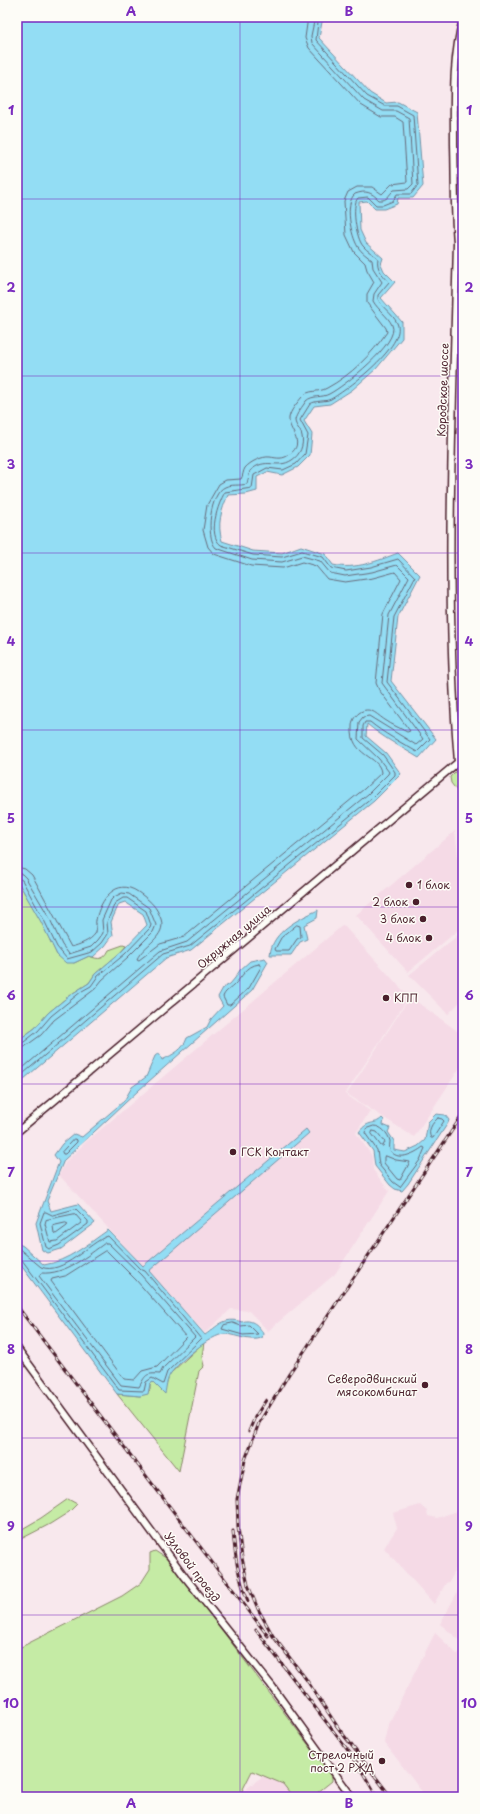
<svg xmlns="http://www.w3.org/2000/svg" width="480" height="1814" viewBox="0 0 480 1814" font-family="'Playpen Sans',sans-serif">
<style>
.built{fill:#f5dae6}
.green{fill:#c5eba5;stroke:#888568}
.water{fill:#93ddf4;stroke:#7691a4}
.lines{fill:none;stroke-linecap:round;stroke-linejoin:round}
.shore{stroke:#676b7b;stroke-width:1}
.secondary-casing{stroke:#4a1f2b;stroke-width:9}
.secondary{stroke:#fdfcf7;stroke-width:6}
.rail-casing{stroke:#4a1f2b;stroke-width:3}
.rail{stroke:#fdfcf7;stroke-width:1.5;stroke-dasharray:4.5;stroke-linecap:butt}
.grid{fill:none;stroke:#7b2cbf;stroke-width:1;stroke-opacity:0.55}
.poi-dot{fill:#4a1f2b;stroke:#fdfcf7;stroke-width:1.5}
.labels{text-anchor:middle;stroke-width:3;stroke-linejoin:round;paint-order:stroke}
.street-label{font-size:11px;fill:#4a1f2b;stroke:#fdfcf7}
.poi-label{font-size:11px;fill:#4a1f2b;stroke:#fdfcf7;text-anchor:end}
.neatline{fill:none;stroke:#7b2cbf;stroke-width:1.5}
.grid-label{font-size:13px;text-anchor:middle;font-weight:bold;fill:#7b2cbf}
</style>
<rect width="100%" height="100%" fill="#f8e8ed"/>
<filter id="ink" filterUnits="userSpaceOnUse"><feTurbulence type="fractalNoise" baseFrequency=".025" numOctaves="2"/><feDisplacementMap in="SourceGraphic" scale="8" xChannelSelector="R" yChannelSelector="G"/><feConvolveMatrix kernelMatrix="1 2 1 2 8 2 1 2 1" color-interpolation-filters="sRGB"/></filter>
<g filter="url(#ink)">
<path class="built" d="M 455,831 L 462,889 L 462,927 L 408,972 L 356,915 Z
M 343,925 L 409,997 L 345,1094 L 370,1111 L 356,1133 L 372,1156 L 373,1170 L 389,1191 L 335,1274 L 268,1331 L 249,1311 L 231,1309 L 205,1333 L 59,1175 L 66,1161 L 87,1141 Z
M 462,932 L 462,1000 L 448,1014 L 409,975 Z
M 410,997 L 463,1035 L 463,1063 L 414,1137 L 347,1094 Z
M 420,1505 L 427,1511 L 428,1516 L 437,1518 L 463,1509 L 463,1557 L 449,1582 L 446,1583 L 434,1604 L 384,1548 L 397,1528 L 393,1513 Z
M 463,1582 L 463,1643 L 440,1624 Z
M 435,1633 L 457,1654 L 463,1650 L 463,1797 L 426,1797 L 384,1742 L 388,1725 Z
M 286,1759 L 316,1796 L 235,1797 Z"/>
<path class="green" d="M 463,38 L 463,234 L 461,226 C 459,164 451,99 463,38 Z
M 463,251 L 463,312 L 459,311 L 461,255 Z
M 463,764 L 463,790 L 458,792 L 451,783 L 450,777 Z
M 17,880 L 41,921 L 57,955 L 74,963 L 89,956 C 99,960 104,960 109,950 L 123,945 L 126,946 L 120,953 L 95,974 L 89,983 L 70,995 L 48,1013 L 35,1028 L 17,1041 Z
M 204,1342 L 202,1357 L 204,1366 L 199,1371 L 179,1471 L 117,1394 L 140,1396 L 150,1390 L 150,1384 L 153,1382 L 157,1386 Z
M 68,1499 L 77,1504 L 69,1512 L 50,1524 L 17,1541 L 17,1532 L 41,1518 Z
M 155,1551 L 169,1560 L 332,1776 L 332,1781 L 312,1797 L 293,1797 L 283,1784 L 252,1771 L 240,1795 L 237,1797 L 17,1797 L 17,1649 L 122,1596 L 141,1583 L 150,1569 L 150,1553 Z"/>
<path class="water" d="M 17,17 L 325,17 L 322,22 L 319,38 L 370,93 L 386,103 L 398,102 L 417,112 L 423,186 L 413,198 L 398,198 L 397,204 L 384,209 L 375,209 L 367,201 L 359,202 L 360,230 L 366,243 L 383,258 L 381,264 L 384,271 L 395,282 L 381,298 L 402,322 L 402,338 L 376,369 L 352,390 L 330,404 L 314,406 L 304,421 L 312,434 L 310,455 L 298,467 L 282,475 L 267,472 L 257,477 L 257,491 L 246,494 L 228,495 C 221,511 217,524 222,541 L 253,551 L 282,553 L 301,546 L 325,554 L 333,565 C 356,570 377,561 398,553 L 420,575 L 398,617 L 391,681 L 436,739 L 419,758 C 401,747 382,737 367,724 L 366,736 L 386,753 L 401,774 L 374,801 L 191,950 L 166,958 L 17,1085 L 17,1041 L 35,1028 L 48,1013 L 70,995 L 89,983 L 95,974 L 122,951 L 147,925 L 143,914 L 125,902 L 119,904 L 111,922 L 113,935 L 105,946 L 93,957 L 89,956 L 74,963 L 66,963 L 57,955 L 41,922 L 17,880 Z
M 318,910 L 317,918 L 304,925 L 307,939 L 300,942 L 291,955 L 270,955 C 272,931 299,919 318,910 Z
M 265,958 L 268,962 L 252,990 L 139,1090 L 64,1160 L 47,1201 L 51,1211 L 78,1204 L 95,1223 L 61,1249 L 48,1253 L 42,1250 L 36,1223 L 59,1162 L 54,1155 L 62,1144 L 74,1134 L 82,1137 L 124,1101 L 132,1087 L 146,1077 L 155,1056 L 159,1053 L 162,1060 C 174,1054 183,1050 187,1038 L 207,1027 L 211,1019 L 223,1006 L 218,997 L 223,988 L 230,984 L 235,978 L 240,970 L 250,961 Z
M 436,1114 L 445,1115 L 449,1120 L 448,1123 L 408,1184 L 402,1191 L 395,1189 L 390,1185 L 375,1166 L 373,1151 L 359,1132 C 369,1119 374,1126 382,1118 L 384,1120 L 383,1125 L 390,1128 L 388,1132 L 394,1141 L 394,1150 L 405,1152 L 418,1146 L 425,1140 L 428,1122 Z
M 306,1129 L 309,1133 L 149,1271 L 205,1335 C 218,1326 224,1316 242,1322 C 251,1318 260,1326 263,1334 L 262,1338 C 249,1342 238,1335 225,1334 C 211,1334 179,1362 171,1373 C 167,1378 166,1388 165,1394 L 153,1382 L 150,1384 L 148,1394 L 140,1396 L 117,1394 L 17,1260 L 17,1243 L 23,1246 L 44,1265 C 68,1261 88,1244 108,1230 L 143,1266 Z"/>
<g class="lines">
<path class="shore" d="M 17,867 L 25,869 L 32,875 L 71,947 C 79,945 90,941 95,934 C 98,930 95,925 96,920 C 100,900 116,877 138,892 C 149,900 156,905 161,919 C 167,937 143,945 137,959 L 139,960 L 160,944 L 184,937 L 364,789 L 381,773 C 380,755 350,757 352,727 C 352,721 354,717 359,713 C 370,705 377,715 385,720 C 392,725 400,728 407,732 L 410,731 L 379,690 L 376,683 L 383,614 L 401,579 L 395,572 L 373,578 L 345,582 L 327,579 L 316,566 L 302,562 L 283,568 L 251,566 L 214,554 L 208,547 L 203,530 L 207,505 L 219,484 L 226,480 L 241,479 C 243,476 243,471 245,468 C 250,462 262,456 270,457 C 277,458 283,460 290,454 C 306,442 288,431 289,418 C 290,411 297,403 302,397 C 308,389 319,393 327,388 C 351,375 371,355 387,332 L 386,328 L 367,303 L 367,294 L 374,282 L 367,270 L 365,263 L 354,252 L 346,235 L 344,201 L 348,192 L 357,187 L 372,187 L 382,194 L 392,184 L 407,182 L 403,122 L 395,117 L 381,117 L 361,105 L 309,48 L 305,38 L 308,17
M 17,873 L 22,874 L 26,878 L 49,917 L 62,945 L 69,954 L 91,947 L 98,940 L 103,933 L 102,920 L 111,900 L 114,897 L 122,893 L 129,894 L 149,908 L 156,925 L 153,932 L 128,957 L 102,980 L 95,989 L 54,1020 L 41,1035 L 23,1048 L 17,1049
M 17,878 L 22,880 L 44,920 L 57,947 L 67,959 L 92,952 L 102,943 L 108,934 L 107,922 L 115,903 L 123,898 L 127,898 L 146,911 L 151,925 L 150,928 L 125,954 L 98,976 L 91,986 L 82,991 L 51,1016 L 38,1031 L 24,1042 L 17,1044
M 297,925 L 300,926 L 301,937 L 297,939 L 289,951 L 276,951 L 275,949 L 281,938 Z
M 259,964 L 261,967 L 249,988 L 230,1005 L 227,1005 L 223,997 C 225,991 229,990 233,986 C 243,977 245,966 259,964 Z
M 17,1073 L 160,951 L 187,942 L 368,794 L 388,774 L 389,772 L 379,759 L 358,739 L 359,722 L 363,717 L 369,716 L 416,745 L 423,739 L 382,683 L 389,615 L 409,577 L 397,565 L 372,572 L 345,576 L 330,573 L 320,561 L 302,556 L 282,562 L 252,560 L 216,548 C 205,537 210,493 225,487 C 231,484 240,486 247,484 L 250,471 C 266,456 277,470 292,460 C 300,455 304,445 302,436 C 301,430 295,426 295,420 C 296,414 303,406 306,401 C 312,395 322,398 329,394 C 343,387 401,342 392,325 C 388,316 378,310 373,301 L 374,294 L 382,282 L 373,268 L 372,260 C 367,256 361,252 358,247 C 351,236 344,203 355,194 C 366,190 371,192 379,200 C 388,201 388,195 394,190 L 408,189 L 413,184 L 409,118 L 396,111 L 383,111 L 364,100 L 312,43 L 311,36 L 315,17
M 17,1079 L 163,954 L 190,946 L 372,798 L 395,775 L 395,772 L 383,755 L 363,738 L 363,726 L 365,722 L 370,722 C 383,733 402,743 417,752 L 430,739 L 387,682 L 394,617 L 415,577 L 398,559 L 371,567 L 346,571 L 331,568 L 323,557 L 302,551 L 282,557 L 253,555 L 221,545 C 207,535 218,504 225,492 L 252,488 L 254,475 L 267,468 L 283,470 L 296,464 L 305,454 L 308,435 L 300,420 L 310,404 C 316,400 325,402 331,399 C 347,390 408,344 397,323 C 393,314 382,308 378,299 L 378,295 L 389,282 C 382,274 376,269 378,258 C 373,254 367,251 363,246 C 356,238 351,205 358,198 L 368,197 L 376,205 L 383,205 L 393,201 L 397,194 L 411,194 L 418,185 L 413,115 L 397,106 L 385,106 L 367,96 L 316,40 L 318,22 L 321,17
M 438,1118 L 442,1119 L 444,1121 L 433,1138 L 431,1138 C 427,1131 432,1123 438,1118 Z
M 374,1126 C 381,1126 388,1133 390,1141 C 390,1143 389,1147 390,1150 C 397,1162 414,1154 423,1147 L 425,1148 L 420,1160 L 400,1187 L 393,1182 L 379,1165 L 377,1150 L 365,1133 L 366,1129 Z
M 373,1131 L 377,1132 L 385,1142 L 383,1146 L 381,1146 L 372,1134 Z
M 74,1139 L 77,1140 L 77,1142 L 65,1154 L 63,1154 L 62,1152 Z
M 386,1156 L 396,1160 L 410,1162 L 400,1180 L 397,1179 L 384,1163 L 384,1157 Z
M 76,1209 L 88,1221 L 88,1224 L 59,1245 L 49,1249 L 46,1247 L 40,1223 L 44,1212 L 46,1212 L 52,1215 Z
M 75,1214 L 81,1221 L 81,1223 L 57,1241 L 50,1242 L 45,1224 L 46,1220 Z
M 66,1223 L 68,1224 L 67,1226 L 56,1234 L 54,1233 L 53,1226 Z
M 105,1243 L 108,1243 L 141,1275 L 195,1337 L 163,1368 L 160,1374 C 145,1373 146,1375 139,1387 L 121,1385 L 39,1276 L 41,1273 C 65,1275 87,1256 105,1243 Z
M 17,1247 L 41,1267 C 63,1276 89,1242 108,1236 L 140,1269 L 145,1271 L 201,1339 L 167,1372 L 163,1384 L 152,1378 L 146,1382 L 144,1391 L 119,1390 L 22,1260 L 17,1258
M 105,1251 L 107,1251 L 136,1280 L 186,1337 L 157,1367 L 142,1371 L 134,1380 L 124,1379 L 51,1281 L 52,1279 L 65,1276 Z
M 233,1323 L 241,1326 L 249,1325 L 258,1334 L 243,1335 L 222,1329 L 224,1325 Z"/>
<g class="secondary-casing">
<path id="secondary" d="M 458,762 C 444,589 453,415 457,242 C 454,209 455,177 454,144 C 454,102 452,60 463,19
M 17,1132 L 463,758
M 17,1348 L 185,1577 L 271,1685 L 352,1797"/>
</g>
<use href="#secondary" class="secondary"/>
<g class="rail-casing">
<path id="rail" d="M 17,1306 L 268,1636
M 249,1431 L 255,1417 L 266,1400
M 233,1531 C 235,1556 238,1577 248,1601
M 256,1630 L 356,1761 L 377,1797
M 336,1725 L 391,1797
M 339,1729 L 306,1679 L 273,1636 L 258,1609 L 248,1585 L 242,1558 L 238,1527 L 237,1499 L 245,1460 L 259,1423 L 289,1374 L 463,1114"/>
</g>
<use href="#rail" class="rail"/>
</g>
</g>
<path class="grid" d="M 240,17 L 240,1797M 17,199 L 463,199M 17,376 L 463,376M 17,553 L 463,553M 17,730 L 463,730M 17,907 L 463,907M 17,1084 L 463,1084M 17,1261 L 463,1261M 17,1438 L 463,1438M 17,1615 L 463,1615"/>
<g class="poi-dot">
<circle cx="409" cy="885" r="4"/>
<circle cx="416" cy="902" r="4"/>
<circle cx="423" cy="919" r="4"/>
<circle cx="429" cy="938" r="4"/>
<circle cx="386" cy="998" r="4"/>
<circle cx="233" cy="1152" r="4"/>
<circle cx="425" cy="1385" r="4"/>
<circle cx="382" cy="1761" r="4"/>
</g>
<g class="labels">
<g class="street-label">
<text transform="translate(443 390) rotate(-88)" y="4">Кородское шоссе</text>
<text transform="translate(234 937) rotate(-40)" y="4">Окружная улица</text>
<text transform="translate(192 1567) rotate(53)" y="4">Узловой проезд</text>
</g>
<g class="poi-label">
<text x="417" y="889" text-anchor="start">1 блок</text>
<text x="408" y="906">2 блок</text>
<text x="415" y="923">3 блок</text>
<text x="421" y="942">4 блок</text>
<text x="394" y="1002" text-anchor="start">КПП</text>
<text x="241" y="1156" text-anchor="start">ГСК Контакт</text>
<text x="417" y="1383">Северодвинский<tspan x="417" dy="13">мясокомбинат</tspan></text>
<text x="374" y="1759">Стрелочный<tspan x="374" dy="13">пост 2 РЖД</tspan></text>
</g>
</g>
<rect width="480" height="1814" fill="none" stroke="#fdfcf7" stroke-width="44"/>
<rect x="22" y="22" width="436" height="1770" class="neatline"/>
<g class="grid-label">
<text x="131" y="16">A</text>
<text x="349" y="16">B</text>
<text x="11" y="115">1</text>
<text x="469" y="115">1</text>
<text x="11" y="292">2</text>
<text x="469" y="292">2</text>
<text x="11" y="469">3</text>
<text x="469" y="469">3</text>
<text x="11" y="646">4</text>
<text x="469" y="646">4</text>
<text x="11" y="823">5</text>
<text x="469" y="823">5</text>
<text x="11" y="1000">6</text>
<text x="469" y="1000">6</text>
<text x="11" y="1177">7</text>
<text x="469" y="1177">7</text>
<text x="11" y="1354">8</text>
<text x="469" y="1354">8</text>
<text x="11" y="1531">9</text>
<text x="469" y="1531">9</text>
<text x="11" y="1708">10</text>
<text x="469" y="1708">10</text>
<text x="131" y="1808">A</text>
<text x="349" y="1808">B</text>
</g>
</svg>
